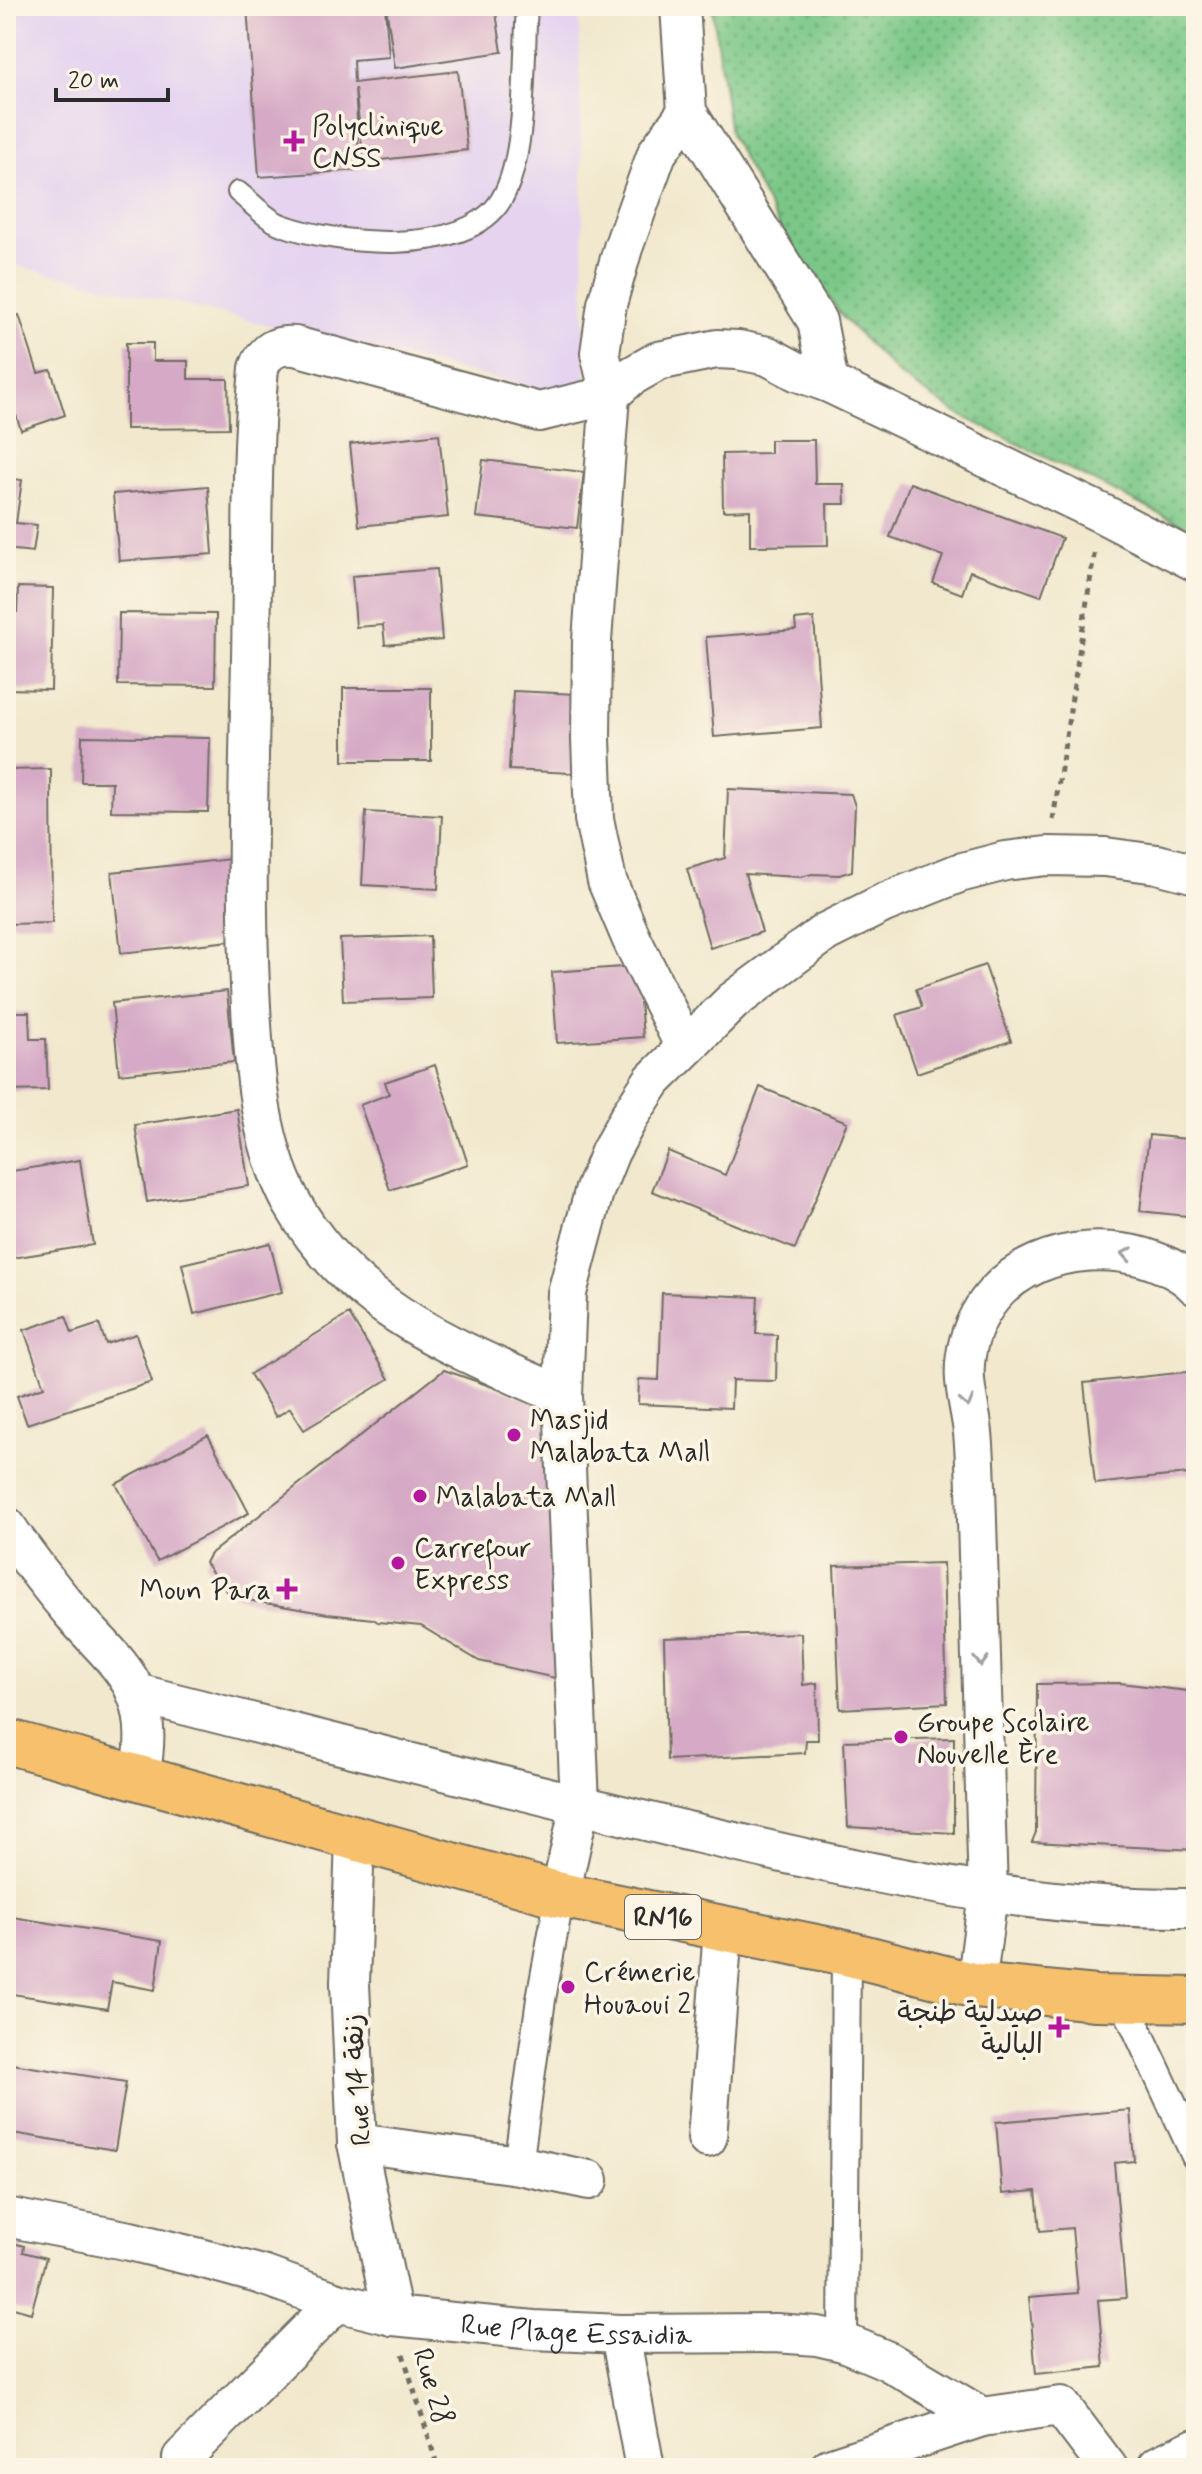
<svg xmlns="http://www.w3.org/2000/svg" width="1202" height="2474" viewBox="0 0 1202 2474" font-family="Mynerve,'Playpen Sans Arabic',sans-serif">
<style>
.built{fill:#e5d3f0}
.grass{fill:url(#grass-dots);stroke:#527959;stroke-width:2}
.building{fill:#d6aac6}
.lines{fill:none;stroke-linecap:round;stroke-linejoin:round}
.service-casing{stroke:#706d64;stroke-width:24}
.pedestrian-casing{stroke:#706d64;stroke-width:32}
.minor-casing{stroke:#706d64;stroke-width:42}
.tertiary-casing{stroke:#706d64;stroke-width:48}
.primary-casing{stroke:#706d64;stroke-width:48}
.path{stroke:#706d64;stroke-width:5;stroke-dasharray:6 6;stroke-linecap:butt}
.service{stroke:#fff;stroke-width:20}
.pedestrian{stroke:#fff;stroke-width:28}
.minor{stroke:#fff;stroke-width:38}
.tertiary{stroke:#fff;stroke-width:44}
.primary{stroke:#f7c06c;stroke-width:44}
.oneway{stroke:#a0a0a0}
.poi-dot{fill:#b5179e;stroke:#fcf5e5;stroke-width:3}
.labels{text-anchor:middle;stroke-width:7;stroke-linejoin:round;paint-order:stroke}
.shield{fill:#fcf5e5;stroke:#6a6863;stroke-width:2}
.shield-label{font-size:26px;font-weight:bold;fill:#2b2b2b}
.poi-label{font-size:28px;fill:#2b2b2b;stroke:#fcf5e5;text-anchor:start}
.street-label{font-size:28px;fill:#2b2b2b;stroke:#fcf5e5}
</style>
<defs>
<pattern id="grass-dots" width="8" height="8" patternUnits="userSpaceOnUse" patternTransform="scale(2)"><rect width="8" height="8" fill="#7ac787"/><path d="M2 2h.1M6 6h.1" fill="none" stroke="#64a26f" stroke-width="1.8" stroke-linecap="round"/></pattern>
</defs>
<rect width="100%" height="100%" fill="#fcf5e5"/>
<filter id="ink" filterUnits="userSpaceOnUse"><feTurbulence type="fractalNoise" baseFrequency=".0125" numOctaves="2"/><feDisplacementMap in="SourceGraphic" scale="16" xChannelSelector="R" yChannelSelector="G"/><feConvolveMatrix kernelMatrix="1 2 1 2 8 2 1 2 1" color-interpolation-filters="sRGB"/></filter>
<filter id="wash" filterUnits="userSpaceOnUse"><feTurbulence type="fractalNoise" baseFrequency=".006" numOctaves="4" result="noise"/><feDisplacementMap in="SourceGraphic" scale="32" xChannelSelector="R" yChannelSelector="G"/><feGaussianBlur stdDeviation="1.8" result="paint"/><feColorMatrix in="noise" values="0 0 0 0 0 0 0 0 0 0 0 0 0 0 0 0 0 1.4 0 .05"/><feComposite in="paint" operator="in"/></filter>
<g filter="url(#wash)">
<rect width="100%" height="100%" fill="#f1e8cd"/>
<path class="built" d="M 12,6 L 579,6 L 586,400 L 6,263 L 6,19 Z"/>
<path class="grass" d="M 712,6 L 1196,6 L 1196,532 L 958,414 L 899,375 L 843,318 L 779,226 L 730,134 Z"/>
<g id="blocks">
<path class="building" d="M 247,6 L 385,6 L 389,57 L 353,60 L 354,83 L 458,71 L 467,150 L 364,162 L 355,88 L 360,170 L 259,177 Z
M 386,6 L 495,6 L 502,52 L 395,68 Z
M 19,315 L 38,373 L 51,370 L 65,415 L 21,430 L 11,400 L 6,402 L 6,319 Z
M 126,343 L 153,343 L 153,361 L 188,361 L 188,379 L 228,379 L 229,428 L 126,429 Z
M 439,434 L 448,517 L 359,526 L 350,444 Z
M 770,440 L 814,440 L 815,484 L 844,484 L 845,504 L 827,504 L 828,545 L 750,546 L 750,510 L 723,511 L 722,454 L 770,453 Z
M 483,460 L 584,472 L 577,528 L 476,517 Z
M 6,478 L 22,480 L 16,523 L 37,525 L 33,552 L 6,549 Z
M 910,483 L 1062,538 L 1041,596 L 970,571 L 962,594 L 933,583 L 943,556 L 890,537 Z
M 208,486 L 213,554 L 119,561 L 113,494 Z
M 436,569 L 442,640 L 385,645 L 383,625 L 356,627 L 352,576 Z
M 18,587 L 53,588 L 51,690 L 6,689 L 6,612 L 17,612 Z
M 119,613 L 216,614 L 215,686 L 118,685 Z
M 814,618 L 822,728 L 714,737 L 706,637 L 796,630 L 795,620 Z
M 343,688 L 431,688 L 431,761 L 343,761 Z
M 513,691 L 577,694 L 573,773 L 509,770 Z
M 82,736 L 210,738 L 208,812 L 111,811 L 112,782 L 81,782 Z
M 51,769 L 52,923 L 6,924 L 6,770 Z
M 728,789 L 851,794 L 855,806 L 852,871 L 839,875 L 812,874 L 801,877 L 745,874 L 762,932 L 710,948 L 687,869 L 725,858 Z
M 366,812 L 442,816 L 438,889 L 362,885 Z
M 230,859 L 239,940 L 121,953 L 112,872 Z
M 430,936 L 432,998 L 343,1001 L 340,939 Z
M 985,965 L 1011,1041 L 917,1073 L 897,1015 L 922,1007 L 916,989 Z
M 637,966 L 643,1037 L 557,1043 L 552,972 Z
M 227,991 L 234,1062 L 119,1074 L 112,1003 Z
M 6,1012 L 29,1012 L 30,1039 L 46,1039 L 48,1090 L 6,1091 Z
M 435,1065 L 468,1164 L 390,1190 L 360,1105 L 389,1094 L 385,1082 Z
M 760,1087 L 847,1122 L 795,1249 L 652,1191 L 668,1151 L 725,1175 Z
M 237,1109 L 249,1186 L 147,1202 L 135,1125 Z
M 1149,1135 L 1196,1140 L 1196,1217 L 1140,1211 Z
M 80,1160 L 93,1245 L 6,1259 L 6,1172 Z
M 270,1243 L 282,1292 L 194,1314 L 182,1264 Z
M 662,1293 L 758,1297 L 756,1334 L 777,1335 L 776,1381 L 732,1380 L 731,1408 L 638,1404 L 639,1379 L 659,1380 Z
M 349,1314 L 389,1379 L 304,1430 L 290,1408 L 276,1417 L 250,1374 Z
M 66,1316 L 72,1333 L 99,1324 L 106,1344 L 136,1334 L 152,1382 L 27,1424 L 17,1396 L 44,1387 L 24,1330 Z
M 444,1370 L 541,1404 L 554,1456 L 558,1536 L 555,1678 L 479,1661 L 421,1626 L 378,1622 L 373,1619 L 328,1614 L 247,1600 L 226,1591 L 205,1563 L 209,1555 Z
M 1196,1371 L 1196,1473 L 1095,1484 L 1084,1383 Z
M 208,1435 L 249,1513 L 157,1561 L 116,1484 Z
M 943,1563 L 947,1703 L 840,1709 L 834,1566 Z
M 801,1633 L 803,1685 L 817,1683 L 818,1740 L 806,1740 L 805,1753 L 667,1760 L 664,1638 Z
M 1120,1683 L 1196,1692 L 1196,1850 L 1032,1842 L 1036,1832 L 1037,1684 Z
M 954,1738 L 954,1833 L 848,1827 L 844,1741 Z
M 6,1916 L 162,1941 L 155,1990 L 112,1982 L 107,2009 L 6,1993 Z
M 6,2063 L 126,2082 L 115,2150 L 6,2132 Z
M 1130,2110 L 1134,2161 L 1114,2163 L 1126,2298 L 1098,2300 L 1104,2367 L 1036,2374 L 1029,2297 L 1078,2293 L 1072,2228 L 1040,2231 L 1036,2191 L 1002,2194 L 996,2122 Z
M 6,2241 L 24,2246 L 23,2252 L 46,2258 L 31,2313 L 10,2307 L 7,2319 Z"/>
</g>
</g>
<g filter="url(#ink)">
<use href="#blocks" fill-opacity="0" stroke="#706d64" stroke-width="2"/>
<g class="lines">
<g class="service-casing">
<path id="service" d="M 238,192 C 251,202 267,220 282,225 C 336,245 466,258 501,200 C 528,155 523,59 527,6"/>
</g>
<g class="pedestrian-casing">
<path id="pedestrian" d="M 1123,1999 L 1196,2156
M 518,2165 L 541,1999 L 560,1895
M 843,2342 L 846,1953"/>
</g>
<g class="minor-casing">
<g id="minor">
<path d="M 680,6 L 687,112 L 817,321 L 829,383 L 1101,513 L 1196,562"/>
<path d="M 685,1047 L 632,940 L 607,881 L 594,819 L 591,739 L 592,641 L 610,395 L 600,353 L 607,304 L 623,248 L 657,153 L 687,112"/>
<path d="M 563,1396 C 457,1349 353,1311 292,1203 C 254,1135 252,1037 249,961 C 246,860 249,759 251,658 C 253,562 250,464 259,368 C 265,351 277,344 295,346 L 539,412 L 610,395 L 630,377 L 658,361 L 717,349 L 738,350 L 768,356 L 798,372 L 829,383"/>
<path d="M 6,1526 C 27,1557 50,1587 74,1615 C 94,1639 124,1664 136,1693 C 148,1722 145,1749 140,1779"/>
<path d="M 136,1693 C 318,1739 500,1786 683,1830 C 851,1869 1022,1910 1196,1908"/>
<path d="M 355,1839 L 350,1983 L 357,2143 L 393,2316"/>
<path d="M 560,1895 L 580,1805 L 563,1396 L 567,1293 L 594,1192 L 610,1152 L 630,1115 L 653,1080 L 733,1001 L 826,932 L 884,903 L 959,873 L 1005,861 L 1047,856 L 1105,857 L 1157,864 L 1196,874"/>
<path d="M 976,1986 L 988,1894 L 976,1487 C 975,1466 975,1445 972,1425 C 967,1393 960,1374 969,1341 C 991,1265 1072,1238 1143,1257 C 1162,1263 1183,1272 1196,1286"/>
<path d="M 707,2138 L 723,1930"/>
<path d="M 357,2143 L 518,2165 L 589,2180"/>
<path id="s1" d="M 6,2217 L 130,2241 L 204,2259 L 262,2275 L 337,2302 L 393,2316 L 534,2330 L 620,2334 L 775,2333 L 817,2336 L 843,2342 L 888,2361 L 982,2417 L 1061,2406 L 1108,2468"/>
<path d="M 620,2334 L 645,2468"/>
<path d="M 190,2468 L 182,2458 L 337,2302"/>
<path d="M 829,2468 L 982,2417"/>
</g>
</g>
<g class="tertiary-casing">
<path id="tertiary" d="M 1160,2468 L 1196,2451"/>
</g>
<g class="primary-casing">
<path id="primary" d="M 6,1741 L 560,1895 L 846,1953 L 976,1986 L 1096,1998 L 1196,2000"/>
</g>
<path class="path" d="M 1053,820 L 1095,549
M 403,2354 L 438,2468"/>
<use href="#service" class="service"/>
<use href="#pedestrian" class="pedestrian"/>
<use href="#minor" class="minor"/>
<use href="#tertiary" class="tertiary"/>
<use href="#primary" class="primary"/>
</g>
<defs><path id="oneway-chevron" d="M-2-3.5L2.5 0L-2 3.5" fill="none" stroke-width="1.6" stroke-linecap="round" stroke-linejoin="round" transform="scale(2)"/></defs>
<g class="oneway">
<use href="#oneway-chevron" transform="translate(1127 1254) rotate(-170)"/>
<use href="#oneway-chevron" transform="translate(967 1402) rotate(78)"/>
<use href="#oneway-chevron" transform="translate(981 1661) rotate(88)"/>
</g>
</g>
<g class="poi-dot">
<path d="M290 129h8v8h8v8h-8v8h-8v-8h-8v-8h8z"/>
<circle cx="514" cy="1435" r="8"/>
<circle cx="420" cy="1496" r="8"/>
<circle cx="398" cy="1563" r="8"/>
<path d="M283 1577h8v8h8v8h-8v8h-8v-8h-8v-8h8z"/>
<circle cx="901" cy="1737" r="8"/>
<circle cx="568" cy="1987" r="8"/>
<path d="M1055 2015h8v8h8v8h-8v8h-8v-8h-8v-8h8z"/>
</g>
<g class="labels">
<rect class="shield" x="625" y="1895" width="76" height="44" rx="6"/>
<g class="shield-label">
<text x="663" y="1926">RN16</text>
</g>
<g class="poi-label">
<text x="312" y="135">Polyclinique<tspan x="312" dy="32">CNSS</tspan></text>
<text x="530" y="1429">Masjid<tspan x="530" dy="32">Malabata Mall</tspan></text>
<text x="436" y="1506">Malabata Mall</text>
<text x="414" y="1557">Carrefour<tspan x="414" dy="32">Express</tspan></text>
<text x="271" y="1599" text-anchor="end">Moun Para</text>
<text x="917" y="1731">Groupe Scolaire<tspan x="917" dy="32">Nouvelle Ère</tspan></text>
<text x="584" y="1981">Crémerie<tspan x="584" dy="32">Houaoui 2</tspan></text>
<text x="1043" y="2021" text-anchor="end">صيدلية طنجة<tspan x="1043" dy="32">البالية</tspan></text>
</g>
<g class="street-label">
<text transform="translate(356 2080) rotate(-94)" y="10">Rue 14 زنقة</text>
<text dy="10" stroke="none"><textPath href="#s1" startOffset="584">Rue Plage Essaidia</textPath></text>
<text transform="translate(434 2386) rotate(73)" y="10">Rue 28</text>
</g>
</g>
<rect width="1202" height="2474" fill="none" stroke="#fcf5e5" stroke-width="32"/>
<path d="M56 88v12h112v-12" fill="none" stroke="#2b2b2b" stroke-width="4"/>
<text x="68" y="88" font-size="24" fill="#2b2b2b" stroke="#fcf5e5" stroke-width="6" paint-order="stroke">20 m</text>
</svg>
